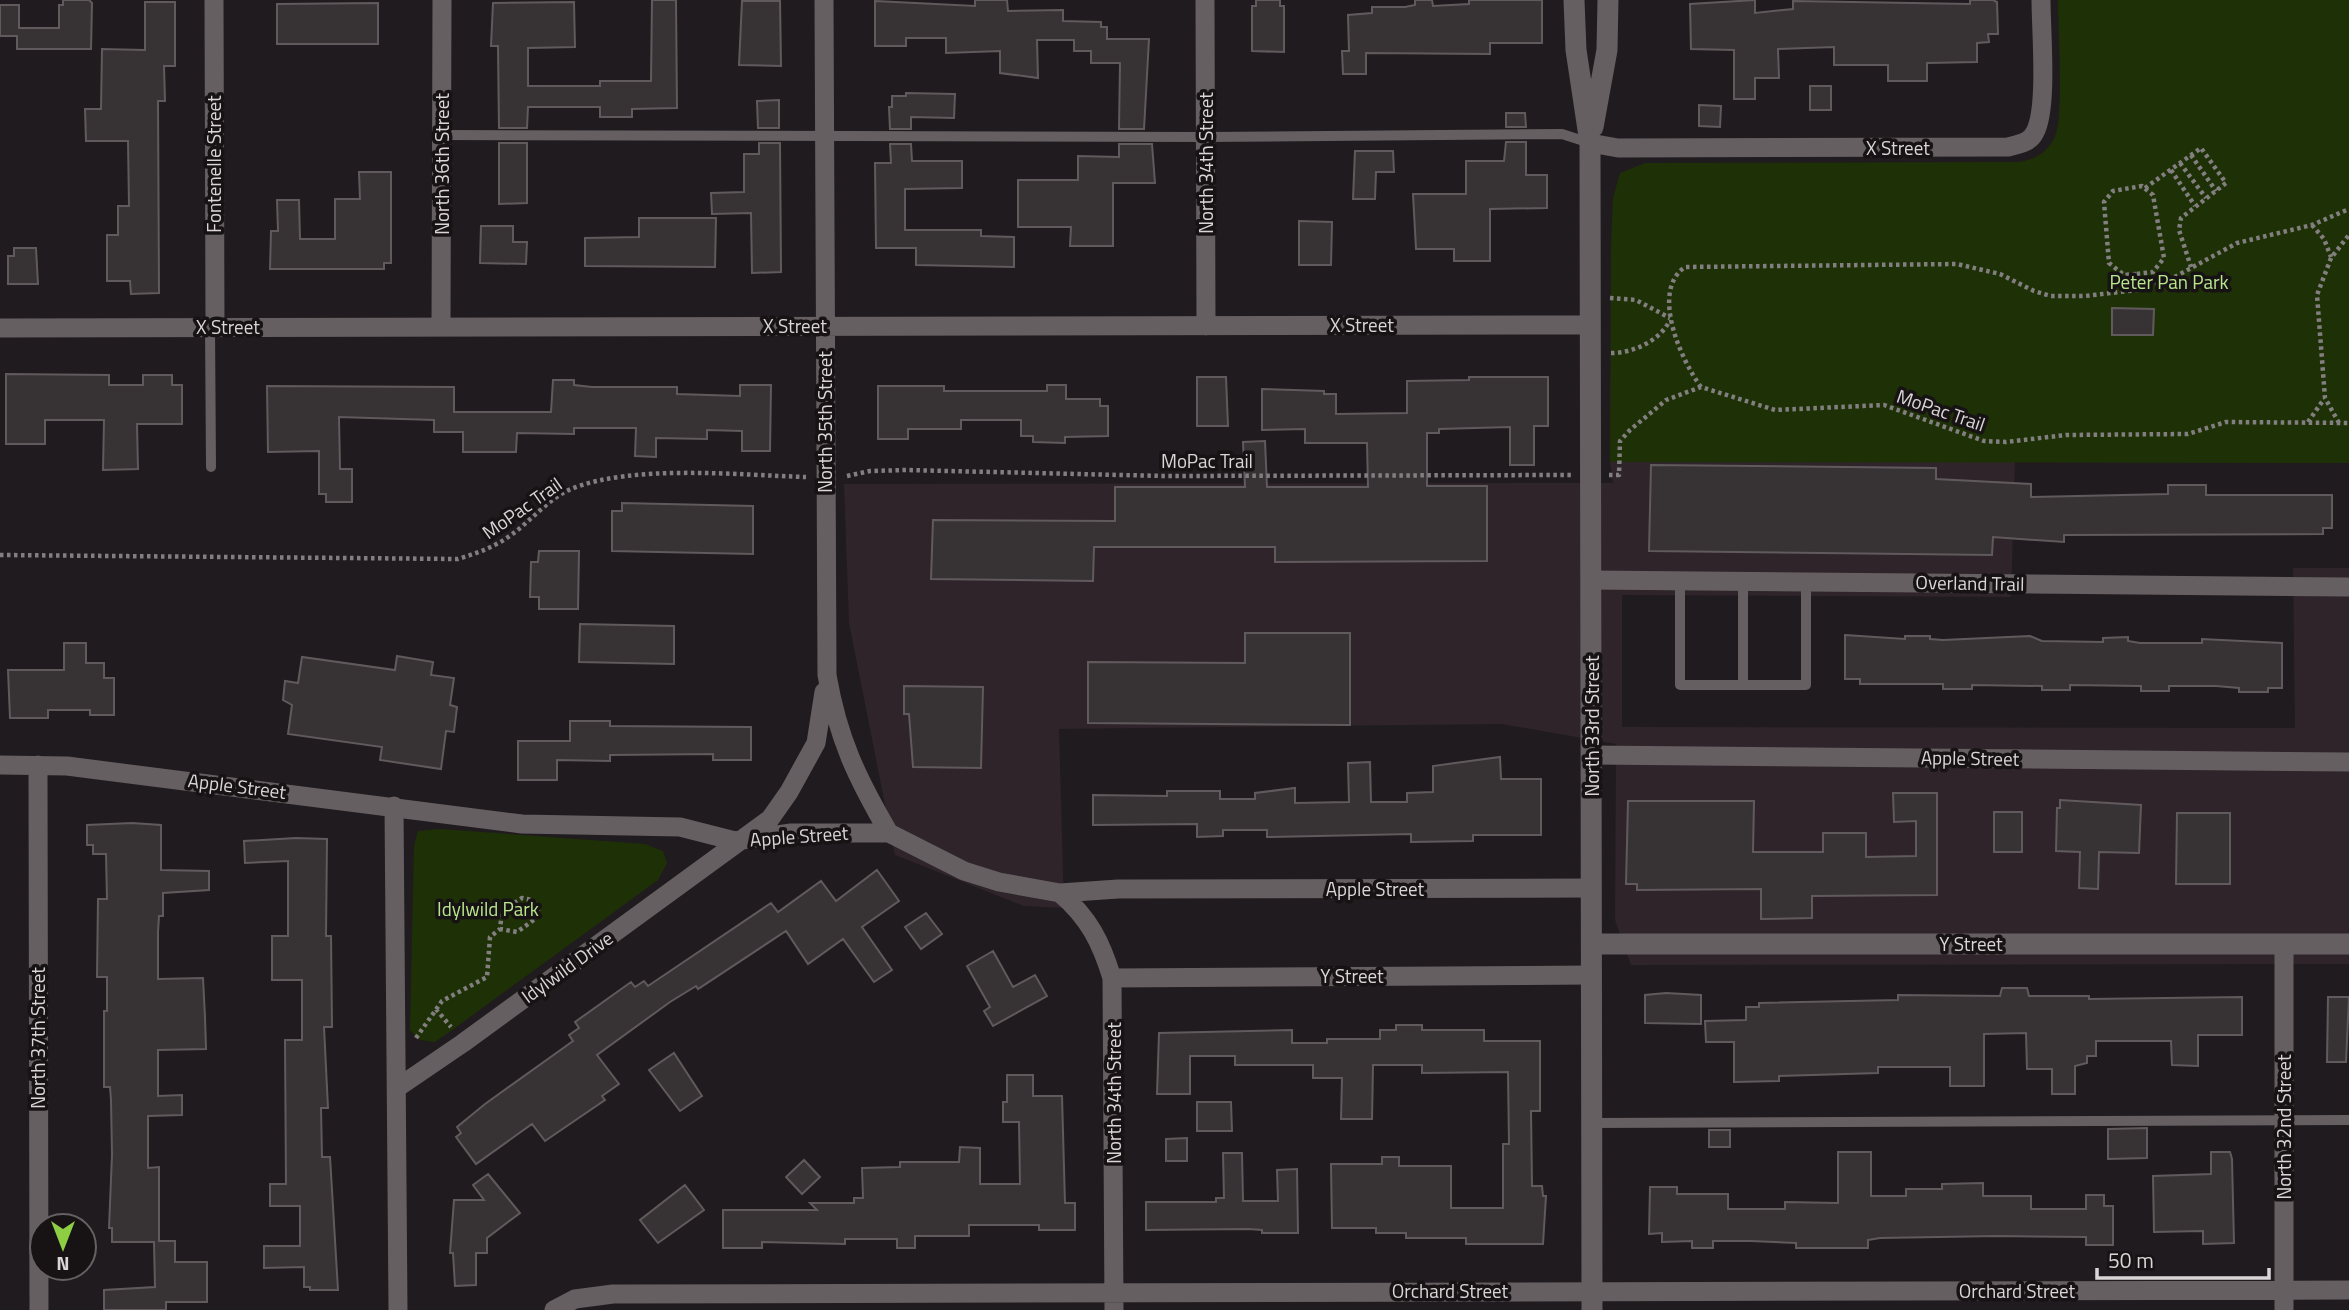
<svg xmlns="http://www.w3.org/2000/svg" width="2349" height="1310" viewBox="0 0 2349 1310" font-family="'Titillium Web',sans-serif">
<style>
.built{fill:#2e2429}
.green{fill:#1e3106}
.building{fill:#373234;stroke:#605a5d;stroke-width:2}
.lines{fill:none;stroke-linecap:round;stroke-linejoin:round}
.path{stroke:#837f81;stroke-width:4.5;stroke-dasharray:3.5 3.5;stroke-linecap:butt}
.lane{stroke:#655f62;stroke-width:10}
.street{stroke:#655f62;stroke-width:19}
.secondary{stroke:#655f62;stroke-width:21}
.labels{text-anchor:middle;stroke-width:7;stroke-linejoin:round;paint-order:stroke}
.street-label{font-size:19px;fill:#dad6d8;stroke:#171214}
.park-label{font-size:19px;fill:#b8e68d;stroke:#171214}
</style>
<rect width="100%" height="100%" fill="#201b1e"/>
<path class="built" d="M 1610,462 L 2015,462 L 2011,597 L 1622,595 L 1622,727 L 2295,728 L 2293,568 L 2349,568 L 2349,964 L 1631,965 L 1615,920 L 1616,744 L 1502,724 L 1059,729 L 1064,908 L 1024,906 L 895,855 L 849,623 L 844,484 L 1613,483 Z"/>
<path class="green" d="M 2058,0 L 2349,0 L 2349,463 L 1610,462 L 1611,245 L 1613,198 L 1620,173 L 1645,163 L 2017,162 C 2034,160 2048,153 2055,136 C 2064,118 2058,26 2058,0 Z
M 440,829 L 645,844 L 663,851 L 667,863 L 658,880 L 448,1033 L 435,1042 L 420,1040 L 410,1030 L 414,846 L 418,831 Z"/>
<path class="building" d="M 63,0 L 89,0 L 92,3 L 91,49 L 17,49 L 17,36 L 0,36 L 0,5 L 19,5 L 19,28 L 59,28 L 59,5 L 63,5 Z
M 652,0 L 676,0 L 677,108 L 632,109 L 632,117 L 600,117 L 600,107 L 528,107 L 527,128 L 499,128 L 498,46 L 491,46 L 493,3 L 574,2 L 575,47 L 528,48 L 528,86 L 600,86 L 600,81 L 651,81 Z
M 975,0 L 1007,0 L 1008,11 L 1063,10 L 1063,21 L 1101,22 L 1101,27 L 1107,27 L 1107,39 L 1149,39 L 1144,129 L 1119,129 L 1120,63 L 1091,63 L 1091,51 L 1074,51 L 1074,40 L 1037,40 L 1038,78 L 1000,73 L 1000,51 L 946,53 L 946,38 L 906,38 L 906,46 L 875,46 L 875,1 L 975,6 Z
M 1256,0 L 1280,0 L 1280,6 L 1284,6 L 1284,52 L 1252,51 L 1252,6 L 1256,6 Z
M 1415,0 L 1432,0 L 1433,6 L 1469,4 L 1469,0 L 1542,0 L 1542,43 L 1490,43 L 1490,54 L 1366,53 L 1366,74 L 1343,74 L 1342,51 L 1349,51 L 1348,15 L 1372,13 L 1372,7 L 1405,7 L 1415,5 Z
M 1755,0 L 1755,13 L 1793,9 L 1793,1 L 1970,4 L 1970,0 L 1993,0 L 1997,2 L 1998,34 L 1988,34 L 1989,42 L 1977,43 L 1977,62 L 1927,63 L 1927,81 L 1888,81 L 1888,65 L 1834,65 L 1834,47 L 1778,49 L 1779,78 L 1755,78 L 1755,99 L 1734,99 L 1734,50 L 1691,49 L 1690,4 Z
M 742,1 L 780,1 L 781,66 L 739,65 Z
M 145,2 L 175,2 L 175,66 L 164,66 L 165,101 L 158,101 L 159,293 L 131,294 L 130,281 L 107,281 L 107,235 L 118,235 L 118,206 L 129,206 L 128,141 L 86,141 L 85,109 L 101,109 L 102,49 L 145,50 Z
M 378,3 L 378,44 L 277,44 L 277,4 Z
M 1810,86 L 1831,86 L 1831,110 L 1810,110 Z
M 906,93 L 955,94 L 954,118 L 911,117 L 911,129 L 890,129 L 889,107 L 892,107 L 892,96 L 906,96 Z
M 779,100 L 779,128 L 758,128 L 757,101 Z
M 1699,105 L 1721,106 L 1720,127 L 1699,126 Z
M 1506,113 L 1525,113 L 1526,127 L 1506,127 Z
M 1506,142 L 1526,142 L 1526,175 L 1547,175 L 1547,208 L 1490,209 L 1490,261 L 1454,261 L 1454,249 L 1416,249 L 1413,194 L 1466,194 L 1466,161 L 1504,161 Z
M 499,143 L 527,143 L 527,203 L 499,204 Z
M 759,143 L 780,143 L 781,272 L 752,273 L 751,213 L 712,214 L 711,193 L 744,192 L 744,154 L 759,154 Z
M 890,144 L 911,144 L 912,161 L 962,161 L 962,188 L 905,189 L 905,230 L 981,230 L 981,236 L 1014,237 L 1014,267 L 916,265 L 916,248 L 876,248 L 875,163 L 891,163 Z
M 1119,144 L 1152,144 L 1155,183 L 1113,183 L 1113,246 L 1070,246 L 1071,227 L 1018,227 L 1018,180 L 1078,180 L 1078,156 L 1119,157 Z
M 1355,151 L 1393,151 L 1394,172 L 1376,172 L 1375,199 L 1353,199 Z
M 359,172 L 391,172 L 391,263 L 384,263 L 384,269 L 270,269 L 271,231 L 278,231 L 277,200 L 299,200 L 300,239 L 335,239 L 335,199 L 360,199 Z
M 639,218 L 716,218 L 715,267 L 585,266 L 585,238 L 639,237 Z
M 1299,221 L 1332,222 L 1331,265 L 1299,265 Z
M 481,226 L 513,226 L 513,242 L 527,242 L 526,264 L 480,263 Z
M 14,248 L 36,248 L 38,284 L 8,284 L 8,256 L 14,256 Z
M 2112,308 L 2154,309 L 2153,335 L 2112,335 Z
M 6,374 L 109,375 L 109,385 L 143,385 L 143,375 L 172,375 L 172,385 L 182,385 L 182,424 L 137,424 L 138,469 L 103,470 L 104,420 L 45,420 L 45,444 L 6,444 Z
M 1197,377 L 1226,377 L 1228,426 L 1197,426 Z
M 1469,377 L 1548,377 L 1548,426 L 1534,426 L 1534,465 L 1510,465 L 1510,427 L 1439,429 L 1439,433 L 1427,433 L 1427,486 L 1487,486 L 1487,561 L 1275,562 L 1275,547 L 1094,547 L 1093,581 L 931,579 L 933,520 L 1115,521 L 1115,487 L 1245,487 L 1243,442 L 1265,441 L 1267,487 L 1368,487 L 1367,443 L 1305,443 L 1305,429 L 1262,430 L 1262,389 L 1324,391 L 1324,394 L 1336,394 L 1336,414 L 1407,413 L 1407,381 L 1469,380 Z
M 553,380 L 574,380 L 574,385 L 592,387 L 677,387 L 677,394 L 740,396 L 740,385 L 771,385 L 770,451 L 742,451 L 742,431 L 707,430 L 707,439 L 656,438 L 656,457 L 635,456 L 636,428 L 574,428 L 574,434 L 517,433 L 516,452 L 463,452 L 463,432 L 434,432 L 434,420 L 339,417 L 340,469 L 352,469 L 352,502 L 326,502 L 326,494 L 319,494 L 319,451 L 268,452 L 267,386 L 454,387 L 454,412 L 551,412 Z
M 1047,385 L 1066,385 L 1066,399 L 1100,399 L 1100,406 L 1108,406 L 1108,436 L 1065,437 L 1065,443 L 1033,442 L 1033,436 L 1021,436 L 1021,420 L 961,420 L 961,429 L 908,429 L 908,439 L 878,439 L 878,386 L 944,386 L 944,391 L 1047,391 Z
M 1651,465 L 1936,468 L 1936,479 L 2031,484 L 2031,497 L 2168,494 L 2168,485 L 2206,485 L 2206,495 L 2332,495 L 2332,528 L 2323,528 L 2323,534 L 2064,535 L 2064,542 L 1993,537 L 1992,555 L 1649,551 Z
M 622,503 L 753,506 L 753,554 L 612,551 L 612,511 L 622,511 Z
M 539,551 L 579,551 L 578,609 L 539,609 L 539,597 L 530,597 L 531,562 L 538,562 Z
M 580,624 L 674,626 L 674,664 L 579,662 Z
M 1245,633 L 1350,633 L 1350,725 L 1088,723 L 1088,662 L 1245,663 Z
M 1845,635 L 1905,639 L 1905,636 L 1930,636 L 1930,639 L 1943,640 L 2030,636 L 2042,641 L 2103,642 L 2103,638 L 2128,637 L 2128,641 L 2140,643 L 2202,643 L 2202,639 L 2282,643 L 2282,688 L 2268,688 L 2268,692 L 2239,692 L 2239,688 L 2216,686 L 2169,686 L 2169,691 L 2141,691 L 2141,686 L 2070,685 L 2070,690 L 2042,690 L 2042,686 L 1972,685 L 1972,689 L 1943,689 L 1943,684 L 1860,684 L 1860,679 L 1845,679 Z
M 64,643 L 86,643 L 86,663 L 104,663 L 104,678 L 114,678 L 114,715 L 90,715 L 90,710 L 48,710 L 48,718 L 10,718 L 8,670 L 64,670 Z
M 397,656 L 433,662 L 431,675 L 454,678 L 450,705 L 457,707 L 454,732 L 446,731 L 441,769 L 380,760 L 382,747 L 288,734 L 292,705 L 283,700 L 285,681 L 298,683 L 302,657 L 395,670 Z
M 904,686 L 983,687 L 981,768 L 913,767 L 909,714 L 904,714 Z
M 570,721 L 610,721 L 610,726 L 751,727 L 751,760 L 713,760 L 713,754 L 610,755 L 610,761 L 557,760 L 557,780 L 518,780 L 518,741 L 570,741 Z
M 1500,757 L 1501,779 L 1541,779 L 1541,835 L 1473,835 L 1473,841 L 1411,842 L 1411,834 L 1267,837 L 1267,830 L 1223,830 L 1223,836 L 1197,837 L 1197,824 L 1093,825 L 1093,795 L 1167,796 L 1167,791 L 1220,791 L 1220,799 L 1255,799 L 1255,793 L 1295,788 L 1295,803 L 1349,802 L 1348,763 L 1370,762 L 1371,802 L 1407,802 L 1407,793 L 1433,792 L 1433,766 Z
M 1893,793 L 1937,793 L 1937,895 L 1812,896 L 1812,918 L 1761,919 L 1761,889 L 1637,890 L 1637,884 L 1626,884 L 1628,801 L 1754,801 L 1753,852 L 1823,852 L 1823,833 L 1866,833 L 1866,857 L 1916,856 L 1916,821 L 1894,822 Z
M 2060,800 L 2141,805 L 2139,853 L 2099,852 L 2098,889 L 2079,888 L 2080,852 L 2056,851 L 2057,808 L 2060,808 Z
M 1994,812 L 2022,812 L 2022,852 L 1994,852 Z
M 2177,813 L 2230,813 L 2230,884 L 2176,884 Z
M 132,823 L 161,825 L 161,870 L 209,871 L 209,890 L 163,893 L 163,916 L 159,916 L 158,932 L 158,979 L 203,978 L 205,1017 L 206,1049 L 158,1050 L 158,1096 L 182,1095 L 182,1115 L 148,1116 L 148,1168 L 159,1167 L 159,1241 L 175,1241 L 175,1262 L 207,1262 L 207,1302 L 166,1302 L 166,1310 L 104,1310 L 104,1290 L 155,1287 L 154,1242 L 112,1242 L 112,1228 L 109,1228 L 112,1155 L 111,1100 L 110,1087 L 104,1087 L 104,1011 L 107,1011 L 107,977 L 97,977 L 98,899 L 107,899 L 106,854 L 93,854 L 93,845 L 87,845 L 87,825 Z
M 296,838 L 327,839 L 326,936 L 331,936 L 332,1027 L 324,1027 L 328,1108 L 321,1108 L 322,1157 L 330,1157 L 338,1290 L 310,1290 L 310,1287 L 304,1287 L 304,1267 L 264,1268 L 264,1246 L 300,1246 L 300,1206 L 270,1206 L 270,1184 L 286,1184 L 285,1040 L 302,1040 L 302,980 L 272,980 L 272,936 L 288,936 L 288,861 L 245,863 L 244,841 Z
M 877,870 L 899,901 L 862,927 L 892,970 L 874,982 L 843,939 L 808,964 L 786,931 L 698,989 L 696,986 L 670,1002 L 597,1055 L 619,1084 L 602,1096 L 605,1100 L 545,1141 L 532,1124 L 476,1164 L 456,1137 L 461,1133 L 457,1127 L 485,1104 L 573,1041 L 569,1035 L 579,1028 L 575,1022 L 631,982 L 635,987 L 644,981 L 648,986 L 771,903 L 778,912 L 821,881 L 836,901 Z
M 926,913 L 942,934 L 921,949 L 905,927 Z
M 993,951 L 1013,987 L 1035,975 L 1047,996 L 993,1026 L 984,1011 L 990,1007 L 967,966 Z
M 2002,988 L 2027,988 L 2029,996 L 2089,996 L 2089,999 L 2242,997 L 2242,1035 L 2198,1035 L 2198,1066 L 2172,1065 L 2171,1041 L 2096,1041 L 2096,1056 L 2087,1056 L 2087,1063 L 2075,1066 L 2075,1094 L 2052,1094 L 2052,1069 L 2027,1069 L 2026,1033 L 1984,1034 L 1984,1086 L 1950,1086 L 1950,1067 L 1878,1067 L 1878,1073 L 1779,1076 L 1779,1081 L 1734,1082 L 1734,1042 L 1706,1042 L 1705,1021 L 1746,1020 L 1746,1007 L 1759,1007 L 1759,1003 L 1898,1000 L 1898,995 L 2000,996 Z
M 1666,993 L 1701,995 L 1701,1024 L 1645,1023 L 1645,995 Z
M 2328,997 L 2349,997 L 2346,1062 L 2327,1062 Z
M 1396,1025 L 1422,1025 L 1422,1030 L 1484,1030 L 1484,1041 L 1540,1041 L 1540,1111 L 1531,1111 L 1532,1186 L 1542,1186 L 1543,1196 L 1546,1196 L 1543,1244 L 1466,1244 L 1466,1238 L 1406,1238 L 1406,1233 L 1376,1233 L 1376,1228 L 1332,1228 L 1331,1164 L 1382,1164 L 1382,1157 L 1399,1157 L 1399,1166 L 1451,1166 L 1451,1208 L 1503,1208 L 1503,1144 L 1509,1144 L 1508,1072 L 1422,1073 L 1422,1065 L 1373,1065 L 1372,1119 L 1341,1119 L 1342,1078 L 1313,1078 L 1313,1065 L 1235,1065 L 1235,1056 L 1190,1056 L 1190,1094 L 1157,1094 L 1159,1033 L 1292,1030 L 1292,1043 L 1327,1043 L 1327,1039 L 1380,1039 L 1380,1030 L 1396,1030 Z
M 674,1053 L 702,1096 L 680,1111 L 649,1070 Z
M 1007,1075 L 1033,1075 L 1033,1096 L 1062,1096 L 1065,1203 L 1075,1203 L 1075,1230 L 1039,1230 L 1039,1225 L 969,1225 L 969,1236 L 915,1236 L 915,1248 L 897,1248 L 897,1239 L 845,1239 L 845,1244 L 762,1242 L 762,1248 L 723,1248 L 723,1210 L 817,1210 L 810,1203 L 854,1203 L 854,1198 L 863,1198 L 862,1168 L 900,1167 L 900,1162 L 959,1162 L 960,1147 L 980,1148 L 980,1184 L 1020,1184 L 1019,1122 L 1003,1122 L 1003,1102 L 1007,1102 Z
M 1197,1102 L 1231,1102 L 1232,1131 L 1197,1131 Z
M 2147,1128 L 2147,1158 L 2108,1159 L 2108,1129 Z
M 1709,1130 L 1730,1130 L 1730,1147 L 1709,1147 Z
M 1187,1138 L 1187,1161 L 1166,1161 L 1166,1139 Z
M 1838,1152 L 1871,1152 L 1871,1196 L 1906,1196 L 1906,1189 L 1942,1189 L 1942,1184 L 1983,1183 L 1983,1196 L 2031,1196 L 2031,1209 L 2086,1209 L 2086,1195 L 2104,1195 L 2104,1206 L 2113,1206 L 2113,1245 L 2086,1245 L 2086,1237 L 1997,1236 L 1880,1238 L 1868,1240 L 1868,1248 L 1796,1248 L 1796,1243 L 1751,1241 L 1713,1241 L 1713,1248 L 1692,1248 L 1692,1241 L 1662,1242 L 1662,1233 L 1649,1234 L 1650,1187 L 1677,1187 L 1677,1194 L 1728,1194 L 1728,1209 L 1785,1209 L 1785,1202 L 1838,1203 Z
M 2211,1152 L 2230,1152 L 2232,1159 L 2234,1243 L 2203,1244 L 2203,1231 L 2154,1232 L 2153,1176 L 2211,1174 Z
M 1223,1153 L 1242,1153 L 1243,1201 L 1278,1201 L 1277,1170 L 1297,1169 L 1298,1233 L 1262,1233 L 1262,1230 L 1248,1229 L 1146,1230 L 1146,1202 L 1216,1202 L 1216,1198 L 1224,1198 Z
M 804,1160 L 820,1177 L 802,1194 L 786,1177 Z
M 488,1174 L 520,1213 L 487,1238 L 487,1253 L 476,1253 L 476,1285 L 455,1286 L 453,1253 L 450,1253 L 454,1200 L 484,1200 L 473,1185 Z
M 685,1185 L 704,1210 L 658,1243 L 640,1220 Z"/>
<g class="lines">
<path class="path" d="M 2191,155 L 2216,191
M 2180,163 L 2206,198
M 2171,170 L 2195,206
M 2145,188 L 2201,148 L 2226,183 L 2181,218 L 2179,230 L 2191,267
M 2312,225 L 2324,239 L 2331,257
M 2136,274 L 2124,275 L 2109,263 L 2104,202 L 2113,191 L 2142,186 L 2153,195 L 2164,258 L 2153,272 L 2136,274 L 2137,290
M 1610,298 L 1636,300 L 1670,318
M 1611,353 C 1633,353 1660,341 1670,320
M 1701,387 C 1681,360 1650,291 1685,267 L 1957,264 L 2000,274 L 2034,291 L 2051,296 L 2085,296 L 2137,290 L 2171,279 L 2237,243 L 2312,225 L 2349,209
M 2308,422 L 2324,399
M 2339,423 L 2325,398 L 2317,295 L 2331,258 L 2349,235
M 1609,475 L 1619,475 L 1620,441 L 1630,430 L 1666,400 L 1701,387 L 1775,410 L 1884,405 L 1984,441 L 2006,442 L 2066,435 L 2188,434 L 2226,422 L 2349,423
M 847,476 L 870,471 L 906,470 L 1164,476 L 1572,475
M 0,555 L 458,559 C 477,553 495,547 511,535 C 531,521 549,498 571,489 C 632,464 739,475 806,477
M 436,1009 L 451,1027
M 416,1038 L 442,1001 L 487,977 L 490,937 L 500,929 L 502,911 L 522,898 L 532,900 L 538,910 L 535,919 L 517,932 L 500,929"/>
<path class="lane" d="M 442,135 L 1206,137 L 1562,134 L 1590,143
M 210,327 L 211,467
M 1680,581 L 1680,685 L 1806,685 L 1806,582
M 1743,582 L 1743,685
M 1592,1123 L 2349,1120"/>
<path class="street" d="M 214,0 L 215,327
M 824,0 L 827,675 C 838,739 857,778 889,833
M 1205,0 L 1206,326
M 1590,143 L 1618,148 L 2008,147 C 2019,144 2030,143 2035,132 C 2048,108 2041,30 2041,0
M 441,327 L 442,0
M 0,328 L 1590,325
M 1591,580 L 2349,587
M 1592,755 L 2349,762
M 0,765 L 67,766 L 522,824 L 680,827 L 735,841 L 791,833 L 889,833 L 964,871 L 999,882 L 1060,893 L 1118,889 L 1592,888
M 38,765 L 39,1310
M 394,806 L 398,1310
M 1060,893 C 1089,918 1101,942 1112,978 L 1114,1310
M 2284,944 L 2284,1310
M 1112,978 L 1592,975
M 397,1088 L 463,1043 L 770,819 L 789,792 L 816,743 L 824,692
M 554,1310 L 575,1299 L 613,1294 L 2349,1290"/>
<path class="secondary" d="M 1574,0 L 1576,50 L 1590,143 L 1592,1310
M 1593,127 L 1607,50 L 1608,0
M 1592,944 L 2349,944"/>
</g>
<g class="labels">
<g class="street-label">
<text x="1898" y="155">X Street</text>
<text transform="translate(1206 163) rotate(-90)" y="7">North 34th Street</text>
<text transform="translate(214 164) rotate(-90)" y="7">Fontenelle Street</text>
<text transform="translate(442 164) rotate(-90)" y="7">North 36th Street</text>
<text x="1362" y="332">X Street</text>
<text x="795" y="333">X Street</text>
<text x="228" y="334">X Street</text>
<text transform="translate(1941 410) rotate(19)" y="7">MoPac Trail</text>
<text transform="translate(825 422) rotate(-90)" y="7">North 35th Street</text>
<text x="1207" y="468">MoPac Trail</text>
<text transform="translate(522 508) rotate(-35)" y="7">MoPac Trail</text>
<text transform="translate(1970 583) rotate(1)" y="7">Overland Trail</text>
<text transform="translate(1592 726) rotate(-90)" y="7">North 33rd Street</text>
<text transform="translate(1970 758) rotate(1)" y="7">Apple Street</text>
<text transform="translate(237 786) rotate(7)" y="7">Apple Street</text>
<text transform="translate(799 836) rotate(-4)" y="7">Apple Street</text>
<text x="1375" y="896">Apple Street</text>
<text x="1971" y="951">Y Street</text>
<text transform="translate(567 967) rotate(-36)" y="7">Idylwild Drive</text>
<text x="1352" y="983">Y Street</text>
<text transform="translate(38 1038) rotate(-90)" y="7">North 37th Street</text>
<text transform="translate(1114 1093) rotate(-90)" y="7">North 34th Street</text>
<text transform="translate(2284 1127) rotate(-90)" y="7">North 32nd Street</text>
<text x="1450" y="1298">Orchard Street</text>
<text x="2017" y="1298">Orchard Street</text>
</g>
<g class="park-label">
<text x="2169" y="289">Peter Pan Park</text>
<text x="488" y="916">Idylwild Park</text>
</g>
</g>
<g transform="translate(63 1247) rotate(180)"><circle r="33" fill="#171214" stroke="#656062" stroke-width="2"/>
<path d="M0-5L12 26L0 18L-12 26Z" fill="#8ece43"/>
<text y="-10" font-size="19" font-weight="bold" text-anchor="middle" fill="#dad6d8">N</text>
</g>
<path d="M2097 1268v10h172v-10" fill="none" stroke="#dad6d8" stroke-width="3.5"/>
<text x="2108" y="1268" font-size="21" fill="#dad6d8" stroke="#171214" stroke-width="5" paint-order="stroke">50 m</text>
</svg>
